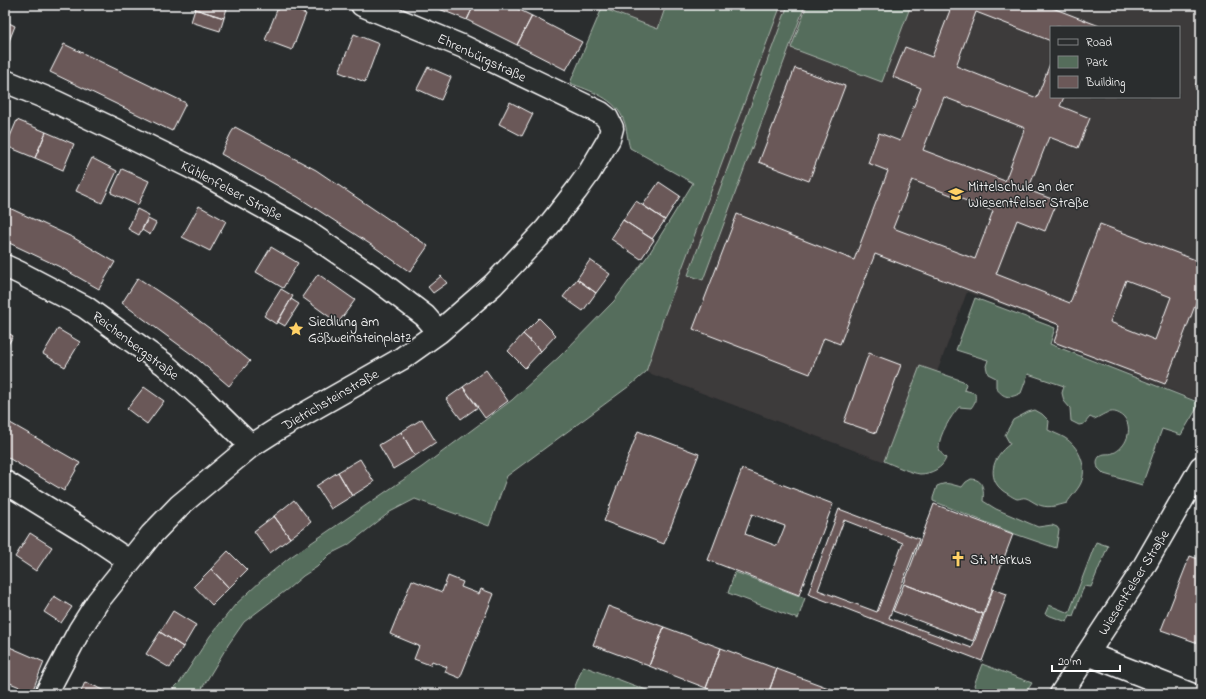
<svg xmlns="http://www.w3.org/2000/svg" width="1206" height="699" viewBox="0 0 1206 699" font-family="'Indie Flower',sans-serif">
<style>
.built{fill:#3e3a3b;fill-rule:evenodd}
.green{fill:#556d5b;stroke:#aab6ad}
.building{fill:#6b5858;stroke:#fff;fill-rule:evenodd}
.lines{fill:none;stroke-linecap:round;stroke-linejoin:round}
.minor-casing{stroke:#fff;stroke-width:25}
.minor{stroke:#2a2d2e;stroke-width:22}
.labels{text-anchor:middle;stroke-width:3;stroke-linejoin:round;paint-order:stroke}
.street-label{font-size:14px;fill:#fff;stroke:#2a2d2e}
.poi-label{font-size:14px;fill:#fff;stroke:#2a2d2e;text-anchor:start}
</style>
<rect width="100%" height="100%" fill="#2a2d2e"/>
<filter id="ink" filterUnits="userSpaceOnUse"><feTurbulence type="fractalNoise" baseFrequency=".025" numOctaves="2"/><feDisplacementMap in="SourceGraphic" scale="8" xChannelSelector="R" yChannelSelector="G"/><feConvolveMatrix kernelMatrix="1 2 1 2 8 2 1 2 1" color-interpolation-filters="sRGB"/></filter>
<g filter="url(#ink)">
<path class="built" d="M 603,5 L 666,5 L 658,29 L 602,8 Z
M 781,5 L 1201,5 L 1201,402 L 1052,343 L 1058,326 L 967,292 L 901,468 L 646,372 L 663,319 ZM 1051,27 L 1179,27 L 1179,97 L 1051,97 Z"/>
<path class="green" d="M 666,5 L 781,5 L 663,319 L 646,372 L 632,384 L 507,476 L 489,526 L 415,499 L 390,512 L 348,545 L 330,554 L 317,567 L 303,576 L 289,588 L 244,622 L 228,645 L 201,690 L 196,694 L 168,694 L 180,682 L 210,636 L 235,605 L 262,580 L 289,558 L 422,467 L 512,400 L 559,357 L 614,301 L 649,254 L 693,183 L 630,148 C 627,139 627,128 624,121 C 616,98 590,91 570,83 L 602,8 L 658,29 Z
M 788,5 L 805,5 L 703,280 L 688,275 Z
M 807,5 L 911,5 L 882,82 L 791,48 Z
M 975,298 L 1055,328 L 1050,344 L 1200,403 L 1181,435 L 1162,429 L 1142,485 L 1104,474 L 1098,468 C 1097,464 1096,461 1099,457 C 1103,452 1109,455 1113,453 C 1126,448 1134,429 1124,417 C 1121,414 1115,411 1111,412 C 1105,412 1100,417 1094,419 L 1090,417 L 1084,424 L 1079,425 L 1071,421 L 1070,408 L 1064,401 L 1062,393 L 1064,386 L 1028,374 L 1021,393 C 1009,399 1004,398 996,388 L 996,378 L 988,374 L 986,366 L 988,360 L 956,350 Z
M 920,366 L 963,381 L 966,384 L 964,390 L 975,393 C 976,400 975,403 971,408 L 959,407 C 951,416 939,435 939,447 C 939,452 943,455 946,458 C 943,468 931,474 920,474 C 911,473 893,465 884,461 Z
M 1035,410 L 1042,414 L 1049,421 L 1048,430 C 1054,433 1060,435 1065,438 C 1078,446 1087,465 1082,480 C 1080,488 1071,496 1067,503 C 1056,506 1047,509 1037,504 C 1033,502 1029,499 1026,498 C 1023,497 1020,499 1017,499 C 1014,498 1011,496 1008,494 C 985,482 991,457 1010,444 L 1005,435 L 1013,420 L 1028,412 Z
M 971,479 C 984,479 984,491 983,501 L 996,509 L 1038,527 L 1052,525 L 1057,527 L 1059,530 L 1056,548 L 1015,534 L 933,501 L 933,498 L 937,486 C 948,481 951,485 962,487 L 966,482 Z
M 1096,542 L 1108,546 L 1091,587 L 1084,586 L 1073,616 L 1070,615 L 1067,622 L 1045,614 L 1049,605 L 1069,613 Z
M 735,572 L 805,598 L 798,619 L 728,593 Z
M 982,664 L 1032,683 L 1025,694 L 987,694 L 977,691 L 974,685 Z
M 583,666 L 657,694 L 572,694 Z"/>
<path class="building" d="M 197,5 L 228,5 L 224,18 L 195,9 Z
M 279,5 L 282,5 L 306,14 L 292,50 L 265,40 Z
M 429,5 L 474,5 L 467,20 Z
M 474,5 L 510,5 L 532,16 L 517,45 L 467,20 Z
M 952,5 L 1045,5 L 1102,27 L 1051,27 L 1051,41 L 976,12 L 956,66 L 1037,98 L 1051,61 L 1051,97 L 1064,97 L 1060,106 L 1090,118 L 1078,148 L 1049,137 L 1028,190 L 1057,201 L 1045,231 L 1017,220 L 996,274 L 1070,303 L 1100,224 L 1201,262 L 1201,290 L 1165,384 L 1054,342 L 1060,325 L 875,254 L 840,344 L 824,338 L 810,374 L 693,329 L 737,214 L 854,260 L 888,171 L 868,163 L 879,133 L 900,141 L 921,88 L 893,77 L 905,47 L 932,57 ZM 944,97 L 1025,128 L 1005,181 L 923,150 ZM 912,180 L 993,211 L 975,259 L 893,228 ZM 1126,280 L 1171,297 L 1155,340 L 1110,322 Z
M 195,9 L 224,18 L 220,31 L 191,22 Z
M 532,16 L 582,42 L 566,70 L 517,45 Z
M 5,21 L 15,26 L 5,51 Z
M 354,34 L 379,44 L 365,82 L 339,72 Z
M 64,44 L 186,103 L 172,131 L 50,72 Z
M 428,67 L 451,77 L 441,100 L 417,89 Z
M 795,68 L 845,86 L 809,181 L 759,162 Z
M 1201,70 L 1201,90 L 1195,87 Z
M 510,102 L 533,114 L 522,136 L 499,124 Z
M 17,120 L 46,132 L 35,158 L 6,146 Z
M 235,127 L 316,170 L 428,246 L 410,272 L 373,246 L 298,197 L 221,154 L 231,133 Z
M 46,132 L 74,144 L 63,170 L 35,158 Z
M 92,158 L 117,171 L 102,203 L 76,191 Z
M 122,169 L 149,181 L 138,205 L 111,193 Z
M 659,182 L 680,196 L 665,220 L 643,205 Z
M 636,201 L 665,220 L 652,239 L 623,220 Z
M 5,206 L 74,238 L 115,262 L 99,289 L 60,267 L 5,241 Z
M 199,206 L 226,221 L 210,251 L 182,237 Z
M 137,209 L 149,215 L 139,235 L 128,229 Z
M 148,219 L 156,223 L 150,235 L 142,230 Z
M 623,220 L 654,240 L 641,259 L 611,239 Z
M 271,247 L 298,263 L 283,288 L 256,272 Z
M 590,260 L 610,274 L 596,293 L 577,279 Z
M 318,274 L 355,300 L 338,323 L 302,297 Z
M 441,276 L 447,283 L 433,293 L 428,287 Z
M 138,278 L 177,304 L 213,331 L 250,361 L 229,386 L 194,356 L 122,303 Z
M 577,279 L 596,293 L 583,311 L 563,297 Z
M 281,289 L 293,296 L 276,324 L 264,316 Z
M 291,299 L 299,304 L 285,326 L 278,322 Z
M 539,318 L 556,335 L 541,351 L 523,334 Z
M 58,329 L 80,342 L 65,367 L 43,354 Z
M 5,331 L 13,336 L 5,350 Z
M 523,334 L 541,351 L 525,368 L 508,351 Z
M 869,353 L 901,365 L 876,433 L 844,422 Z
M 486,370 L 508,401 L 485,418 L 463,387 Z
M 144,387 L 164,401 L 147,424 L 127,409 Z
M 463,387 L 478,407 L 461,419 L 446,399 Z
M 422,419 L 436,442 L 415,456 L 401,432 Z
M 5,420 L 80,463 L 64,491 L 5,456 Z
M 638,431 L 699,454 L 664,544 L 604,521 Z
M 401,432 L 415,456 L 393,469 L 379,445 Z
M 360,459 L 374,482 L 352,496 L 338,472 Z
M 742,469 L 833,504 L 799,595 L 708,560 ZM 752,514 L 785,526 L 777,546 L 745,534 Z
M 338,472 L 352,496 L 331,509 L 316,486 Z
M 294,500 L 311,522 L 290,538 L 274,516 Z
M 934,504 L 1013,534 L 983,614 L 904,584 Z
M 839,509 L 919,539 L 889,618 L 972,648 L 993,589 L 1007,594 L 982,661 L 808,594 ZM 844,520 L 903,543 L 877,612 L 818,590 Z
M 274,516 L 290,538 L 270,553 L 254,531 Z
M 30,533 L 52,547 L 36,571 L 15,557 Z
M 228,551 L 247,570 L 229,588 L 211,569 Z
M 1190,556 L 1201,560 L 1201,644 L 1161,630 Z
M 211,569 L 229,588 L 212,605 L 194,586 Z
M 448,576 L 463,582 L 461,587 L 479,594 L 481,589 L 494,594 L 460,678 L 445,672 L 447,667 L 432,661 L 430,665 L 414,659 L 419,646 L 390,634 L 412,580 L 442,592 Z
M 904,584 L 983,614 L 973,641 L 893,611 Z
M 54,596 L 72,607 L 61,623 L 44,612 Z
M 608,606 L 664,627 L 649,666 L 593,645 Z
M 173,611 L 196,625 L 183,647 L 160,632 Z
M 664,627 L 721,648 L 706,688 L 649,666 Z
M 160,632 L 183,647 L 170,668 L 146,654 Z
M 5,645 L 44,662 L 32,692 L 5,681 Z
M 721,648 L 777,669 L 768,694 L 723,694 L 706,688 Z
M 777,669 L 834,690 L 832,694 L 768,694 Z
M 85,682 L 113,694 L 80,694 Z"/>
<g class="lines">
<g class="minor-casing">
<path id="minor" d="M 5,81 L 56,102 L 113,129 L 197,170 L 306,231 L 379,281 L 425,316 L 439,332
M 5,266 L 20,273 L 85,307 L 164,364 L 204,400 L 251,446
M 5,482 L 83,530 L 129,561
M 1088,654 L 1190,694
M 46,694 L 79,631 L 98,601 L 151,535 L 180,505 L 251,446 L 276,430 L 401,359 L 439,332 L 493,285 L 546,229 L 576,191 L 589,173 L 609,139 L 612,128 L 607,118 L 601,113 L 464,47 L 362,5
M 1061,694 L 1139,575 L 1201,467"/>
</g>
<use href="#minor" class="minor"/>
</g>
</g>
<defs>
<g id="school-bare" transform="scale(1.2)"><path d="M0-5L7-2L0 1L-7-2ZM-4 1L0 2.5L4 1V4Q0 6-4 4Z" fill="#ffd166" stroke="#2a2d2e" stroke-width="2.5" paint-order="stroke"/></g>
<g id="sight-bare" transform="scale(1.2)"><path d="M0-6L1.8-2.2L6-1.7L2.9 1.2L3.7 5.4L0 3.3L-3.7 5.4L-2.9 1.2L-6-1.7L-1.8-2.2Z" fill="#ffd166" stroke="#2a2d2e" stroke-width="2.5" paint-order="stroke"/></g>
<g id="church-bare" transform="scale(1.2)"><path d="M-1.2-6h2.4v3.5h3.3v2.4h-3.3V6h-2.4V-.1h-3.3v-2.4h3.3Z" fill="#ffd166" stroke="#2a2d2e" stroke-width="2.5" paint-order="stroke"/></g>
</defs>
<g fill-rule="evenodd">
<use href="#school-bare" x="956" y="194"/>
<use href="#sight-bare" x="296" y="329"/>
<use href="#church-bare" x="958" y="559"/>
</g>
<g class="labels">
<g class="street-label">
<text transform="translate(482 57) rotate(25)" y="5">Ehrenbürgstraße</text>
<text transform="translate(232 190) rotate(28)" y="5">Kühlenfelser Straße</text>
<text transform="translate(136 345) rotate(37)" y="5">Reichenbergstraße</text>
<text transform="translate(330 399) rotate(-30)" y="5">Dietrichsteinstraße</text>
<text transform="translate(1133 582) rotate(-58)" y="5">Wiesentfelser Straße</text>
</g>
<g class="poi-label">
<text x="968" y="191">Mittelschule an der<tspan x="968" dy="16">Wiesentfelser Straße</tspan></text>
<text x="308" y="326">Siedlung am<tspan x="308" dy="16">Gößweinsteinplatz</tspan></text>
<text x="970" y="564">St. Markus</text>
</g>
</g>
<rect width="1206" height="699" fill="none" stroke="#2a2d2e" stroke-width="20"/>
<rect x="10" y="10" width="1186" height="679" fill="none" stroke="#fff" stroke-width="1.5" filter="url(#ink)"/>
<rect x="1050" y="26" width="130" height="72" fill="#2a2d2e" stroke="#7f8182"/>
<rect x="1058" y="39" width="20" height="6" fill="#2a2d2e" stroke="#7f8182"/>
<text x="1086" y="46" font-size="12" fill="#ffffff">Road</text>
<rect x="1058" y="56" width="20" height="12" fill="#556d5b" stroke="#7f8182"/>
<text x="1086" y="66" font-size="12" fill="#ffffff">Park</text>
<rect x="1058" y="76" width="20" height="12" fill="#6b5858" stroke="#7f8182"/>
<text x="1086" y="86" font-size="12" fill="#ffffff">Building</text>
<path d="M1052 665v6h68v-6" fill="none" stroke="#ffffff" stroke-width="2"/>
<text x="1058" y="665" font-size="12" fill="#ffffff" stroke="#2a2d2e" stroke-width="3" paint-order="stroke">20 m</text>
</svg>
